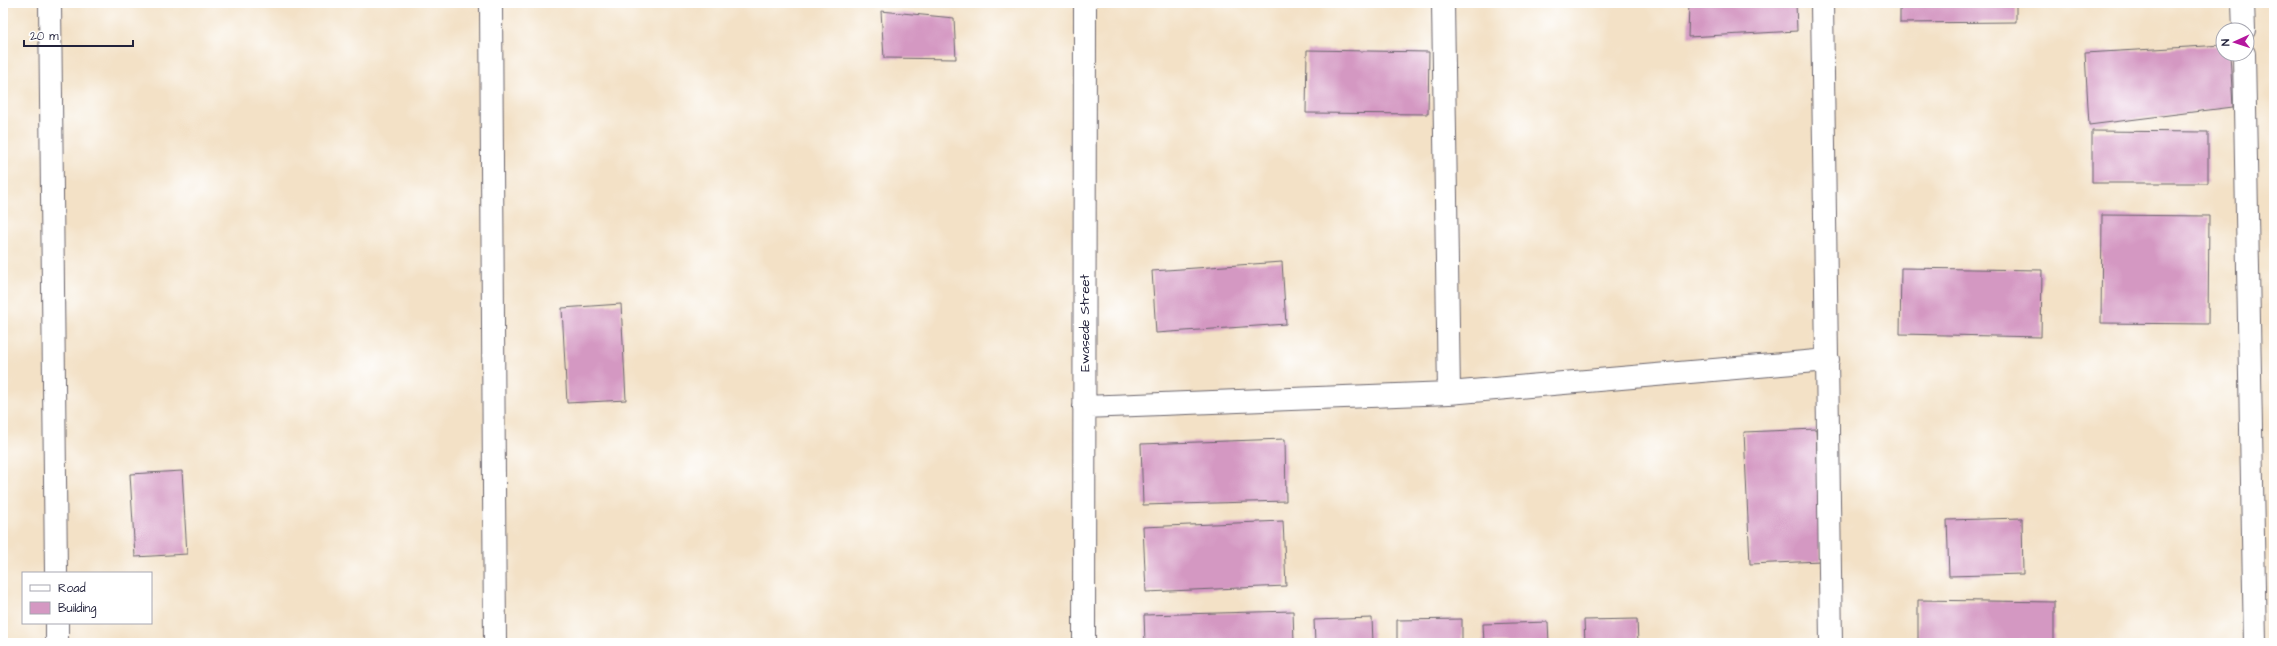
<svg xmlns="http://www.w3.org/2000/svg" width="2277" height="646" viewBox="0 0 2277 646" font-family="'Architects Daughter',sans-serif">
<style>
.building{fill:#d498c2}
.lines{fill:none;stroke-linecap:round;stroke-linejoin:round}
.minor-casing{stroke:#6b656c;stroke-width:24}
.minor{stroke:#fff;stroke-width:22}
.labels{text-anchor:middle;stroke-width:3;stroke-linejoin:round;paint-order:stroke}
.street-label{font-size:13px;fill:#22223b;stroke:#fff}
</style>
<rect width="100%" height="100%" fill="#fff"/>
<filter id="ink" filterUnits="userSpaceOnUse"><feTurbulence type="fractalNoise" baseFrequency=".025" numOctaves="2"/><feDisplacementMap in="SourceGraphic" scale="8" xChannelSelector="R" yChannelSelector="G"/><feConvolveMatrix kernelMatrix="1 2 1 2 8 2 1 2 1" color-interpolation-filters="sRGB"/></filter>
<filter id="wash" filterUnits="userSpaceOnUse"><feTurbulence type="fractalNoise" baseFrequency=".012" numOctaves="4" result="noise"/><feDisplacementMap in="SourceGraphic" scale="16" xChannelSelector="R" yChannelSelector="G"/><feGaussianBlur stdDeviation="0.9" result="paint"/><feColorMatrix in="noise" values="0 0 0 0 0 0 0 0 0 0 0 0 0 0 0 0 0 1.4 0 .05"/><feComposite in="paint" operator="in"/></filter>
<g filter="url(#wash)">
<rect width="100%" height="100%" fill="#f3e1c6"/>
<g id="blocks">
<path class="building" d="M 1689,3 L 1796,3 L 1797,31 L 1688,37 Z
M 1900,3 L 2016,3 L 2016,22 L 1900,23 Z
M 881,11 L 954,18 L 956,59 L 884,58 Z
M 2223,45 L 2223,54 L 2230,54 L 2233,107 L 2089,125 L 2085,53 Z
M 1307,50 L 1429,52 L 1428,114 L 1306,113 Z
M 2092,131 L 2208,132 L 2208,183 L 2092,183 Z
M 2102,215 L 2209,216 L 2208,324 L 2101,323 Z
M 1282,262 L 1286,324 L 1156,333 L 1152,271 Z
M 1901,268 L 2042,270 L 2041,337 L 1900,334 Z
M 621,304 L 626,400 L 567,403 L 562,308 Z
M 1816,429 L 1821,561 L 1750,564 L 1744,432 Z
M 1285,439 L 1286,501 L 1143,505 L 1141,444 Z
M 182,471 L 187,554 L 135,557 L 130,474 Z
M 2022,518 L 2023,574 L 1949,576 L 1947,520 Z
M 1283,521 L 1286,586 L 1146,592 L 1143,527 Z
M 1918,600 L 2054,602 L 2054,643 L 1918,643 Z
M 1293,611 L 1294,643 L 1145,643 L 1144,615 Z
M 1372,618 L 1373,643 L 1315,643 L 1314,620 Z
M 1462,619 L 1462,643 L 1397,643 L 1397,620 Z
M 1637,619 L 1638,643 L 1585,643 L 1584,620 Z
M 1548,622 L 1549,643 L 1484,643 L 1483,624 Z"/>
</g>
</g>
<g filter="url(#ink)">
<use href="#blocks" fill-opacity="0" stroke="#6b656c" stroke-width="1"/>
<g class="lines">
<g class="minor-casing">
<path id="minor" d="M 50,3 L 56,573
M 491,3 L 495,643
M 1443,3 L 1449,393
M 1822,3 L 1831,643
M 2243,3 L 2244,30
M 2244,54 L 2255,643
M 1084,407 L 1449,393 L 1828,360
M 57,623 L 57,643
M 1084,643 L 1085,3"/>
</g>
<use href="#minor" class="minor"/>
</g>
</g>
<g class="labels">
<g class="street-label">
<text transform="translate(1084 323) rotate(-90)" y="5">Ewasede Street</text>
</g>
</g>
<rect width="2277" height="646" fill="none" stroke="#fff" stroke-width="16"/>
<rect x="22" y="572" width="130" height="52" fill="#ffffff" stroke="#a7a7b1"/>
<rect x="30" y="585" width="20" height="6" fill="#ffffff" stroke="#a7a7b1"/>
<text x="58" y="592" font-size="12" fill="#22223b">Road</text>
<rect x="30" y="602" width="20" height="12" fill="#d498c2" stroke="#a7a7b1"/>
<text x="58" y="612" font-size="12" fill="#22223b">Building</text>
<g transform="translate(2235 42) rotate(267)"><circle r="19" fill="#ffffff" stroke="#a7a7b1"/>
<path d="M0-3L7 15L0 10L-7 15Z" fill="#b5179e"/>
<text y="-6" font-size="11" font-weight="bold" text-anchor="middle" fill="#22223b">N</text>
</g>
<path d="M24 40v6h109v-6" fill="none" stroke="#22223b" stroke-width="2"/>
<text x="30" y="40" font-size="12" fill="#22223b" stroke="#ffffff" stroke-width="3" paint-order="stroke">20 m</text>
</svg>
